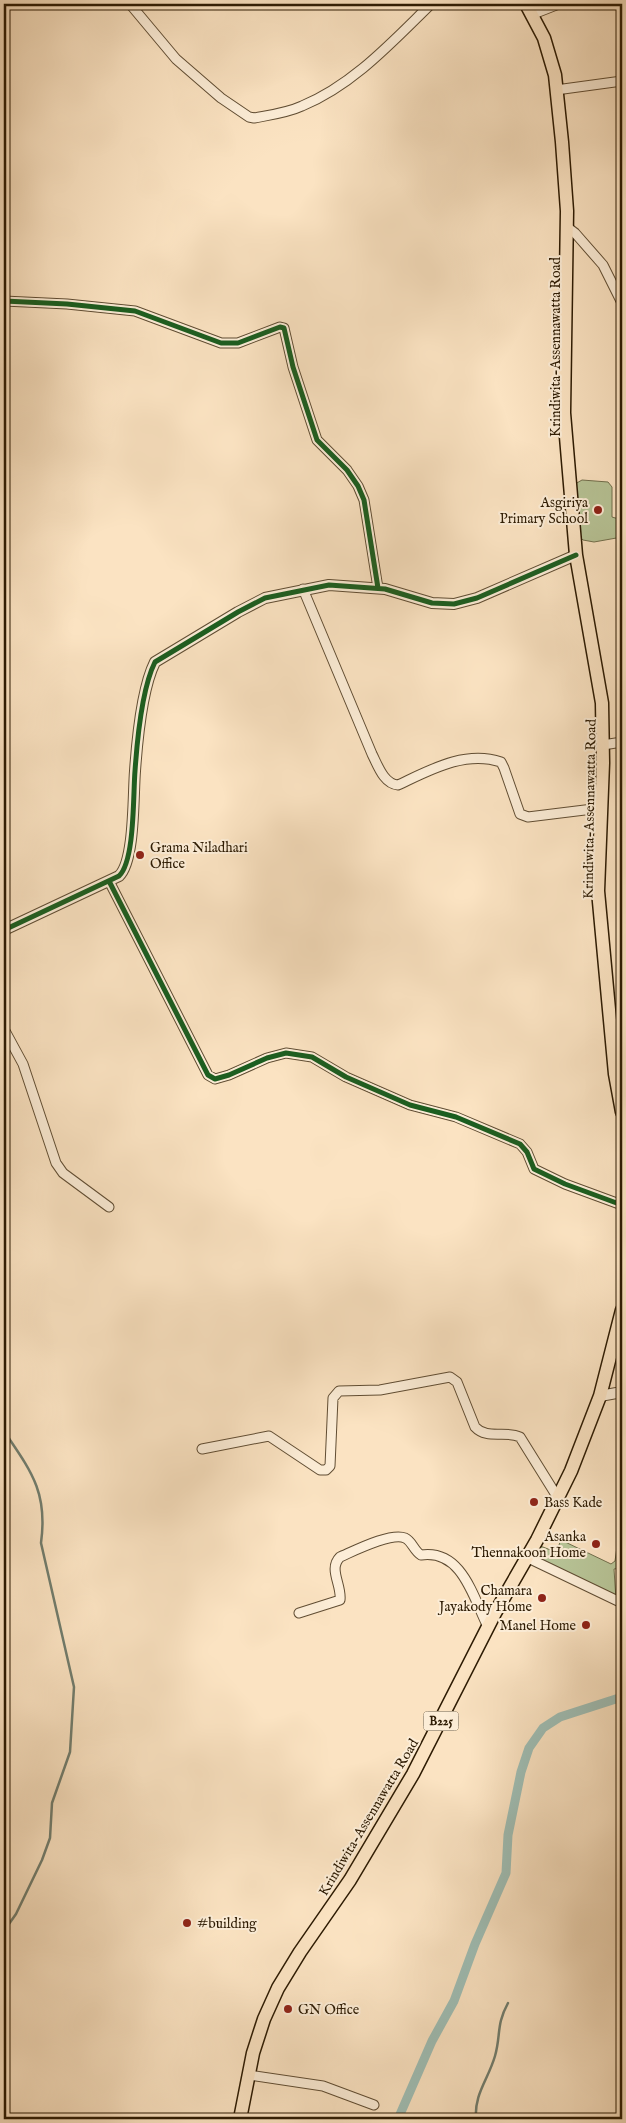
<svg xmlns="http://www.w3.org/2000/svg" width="626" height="2123" viewBox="0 0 626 2123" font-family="'IM FELL English',serif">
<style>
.green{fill:#b8c598;stroke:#72704e}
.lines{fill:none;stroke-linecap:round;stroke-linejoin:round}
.stream{stroke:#717d6e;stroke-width:2.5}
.canal{stroke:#9fbeb5;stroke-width:9}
.minor-casing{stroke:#604d33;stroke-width:11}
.tertiary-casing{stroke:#604d33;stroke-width:12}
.primary-casing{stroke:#2d1b03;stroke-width:15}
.minor{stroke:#fcedd7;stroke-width:9}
.tertiary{stroke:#fcedd7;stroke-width:10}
.primary{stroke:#fbe3c2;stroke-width:12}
.cycleway-casing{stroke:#fcedd7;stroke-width:8}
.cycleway{stroke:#1b5e20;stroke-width:5}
.poi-dot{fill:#8f2418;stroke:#fcedd7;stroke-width:2}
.labels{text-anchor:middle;stroke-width:4;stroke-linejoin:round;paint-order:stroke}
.shield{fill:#fcedd7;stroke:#6b5a43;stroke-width:1}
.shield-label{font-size:12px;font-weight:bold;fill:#2d1b03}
.street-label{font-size:14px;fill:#2d1b03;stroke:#fcedd7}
.poi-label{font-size:14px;fill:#2d1b03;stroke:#fcedd7;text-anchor:end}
</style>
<rect width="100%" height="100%" fill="#fbe3c2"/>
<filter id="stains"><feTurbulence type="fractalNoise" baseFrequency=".004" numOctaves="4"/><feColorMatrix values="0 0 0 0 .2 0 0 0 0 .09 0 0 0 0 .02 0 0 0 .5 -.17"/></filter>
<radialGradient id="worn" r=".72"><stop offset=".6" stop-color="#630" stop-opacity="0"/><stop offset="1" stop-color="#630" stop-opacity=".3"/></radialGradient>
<path class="green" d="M 582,480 L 608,482 L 612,487 L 612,517 L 622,520 L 622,537 L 594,542 L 583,540 L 579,536 L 575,484 Z
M 619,1533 L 622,1533 L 622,1568 L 614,1569 L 616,1600 L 526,1557 L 535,1544 L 556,1552 L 561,1540 L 611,1564 L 615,1561 Z"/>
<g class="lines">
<path class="stream" d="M 4,1431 C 31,1471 48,1492 41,1543 L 74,1687 L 70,1752 L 52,1803 L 50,1838 L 42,1860 L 16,1914 L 4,1931
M 476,2119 C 474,2094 488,2080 495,2056 C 501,2035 496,2025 508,2003
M 617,2119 L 622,2102"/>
<path class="canal" d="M 398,2119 L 432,2041 L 454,2001 L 475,1944 L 506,1873 L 508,1835 L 521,1772 L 529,1748 L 543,1728 L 560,1717 L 622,1697"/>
<g class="minor-casing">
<path id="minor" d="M 130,4 L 176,59 L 221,98 L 249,117 L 254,118 C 270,115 287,113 302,106 C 353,85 392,42 431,4
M 531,15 L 559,4
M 556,90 L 622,81
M 567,227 L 575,233 L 603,265 L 622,303
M 4,301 L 67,304 L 135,311 L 221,343 L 238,343 L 280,327 L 284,328 L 293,367 L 317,440 L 347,470 L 358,486 L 364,500 L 378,588
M 303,589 L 372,754 C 378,766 384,784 398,785 C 430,770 465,750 501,762 L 504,768 L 520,814 L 528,817 L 601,808
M 603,745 L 622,742
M 109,881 L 208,1075 L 215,1079 L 229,1075 L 267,1058 L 286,1053 L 312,1057 L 346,1077 L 410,1105 L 456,1117 L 520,1144 L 527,1152 L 534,1169 L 565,1184 L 622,1205
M 4,1029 L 23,1064 L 56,1163 L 63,1173 L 109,1207
M 202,1449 L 269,1436 L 320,1470 L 326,1470 L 330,1466 L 333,1398 L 339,1391 L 380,1390 L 450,1377 L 457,1382 L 475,1427 C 487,1440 505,1430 520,1437 L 558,1498
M 526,1557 L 622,1603
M 299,1613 L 340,1600 C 342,1585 328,1569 340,1557 C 354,1551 391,1532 405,1538 C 412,1541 414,1551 421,1555 C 462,1549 473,1597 488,1627
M 249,2075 L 323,2086 L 374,2105"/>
</g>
<g class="tertiary-casing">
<path id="tertiary" d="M 4,930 L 119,876 C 135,861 133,795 135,771 C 137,742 142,688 155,662 L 238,612 L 265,598 L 329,585 L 385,589 L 432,603 L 454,604 L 477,598 L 576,555
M 600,1396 L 622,1392"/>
</g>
<g class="primary-casing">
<path id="primary" d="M 526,4 L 544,38 L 555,75 L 562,142 L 567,211 L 564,413 L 576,555 L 602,703 L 603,763 L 598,891 L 615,1074 L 622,1112
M 240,2119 L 253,2053 L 264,2019 L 278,1988 L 300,1952 L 350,1880 L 413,1774 L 495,1613 L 537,1540 L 571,1471 L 600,1396 L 622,1310"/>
</g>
<use href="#minor" class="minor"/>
<use href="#tertiary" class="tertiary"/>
<use href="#primary" class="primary"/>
<g class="cycleway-casing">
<path id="cycleway" d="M 4,301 L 67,304 L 135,311 L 221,343 L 238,343 L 280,327 L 284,328 L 293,367 L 317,440 L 347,470 L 358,486 L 364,500 L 378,588
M 109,881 L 208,1075 L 215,1079 L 229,1075 L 267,1058 L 286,1053 L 312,1057 L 346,1077 L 410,1105 L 456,1117 L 520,1144 L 527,1152 L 534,1169 L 565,1184 L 622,1205
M 4,930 L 119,876 C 135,861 133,795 135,771 C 137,742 142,688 155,662 L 238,612 L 265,598 L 329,585 L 385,589 L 432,603 L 454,604 L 477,598 L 576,555"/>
</g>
<use href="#cycleway" class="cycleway"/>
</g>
<g class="poi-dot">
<circle cx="598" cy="510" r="5"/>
<circle cx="140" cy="855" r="5"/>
<circle cx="534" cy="1502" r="5"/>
<circle cx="596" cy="1544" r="5"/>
<circle cx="542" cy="1598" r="5"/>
<circle cx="586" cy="1625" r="5"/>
<circle cx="187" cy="1923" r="5"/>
<circle cx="288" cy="2009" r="5"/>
</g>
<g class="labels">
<rect class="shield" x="423.5" y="1711.5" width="35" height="19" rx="4"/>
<g class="shield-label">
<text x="441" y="1725">B225</text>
</g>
<g class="street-label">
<text transform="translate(555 347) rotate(-90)" y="5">Krindiwita-Assennawatta Road</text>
<text transform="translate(589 809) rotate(-89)" y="5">Krindiwita-Assennawatta Road</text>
<text transform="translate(368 1817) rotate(-59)" y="5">Krindiwita-Assennawatta Road</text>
</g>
<g class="poi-label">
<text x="588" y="507">Asgiriya<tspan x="588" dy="16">Primary School</tspan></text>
<text x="150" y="852" text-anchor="start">Grama Niladhari<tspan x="150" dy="16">Office</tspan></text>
<text x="544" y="1507" text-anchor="start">Bass Kade</text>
<text x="586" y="1541">Asanka<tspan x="586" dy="16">Thennakoon Home</tspan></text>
<text x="532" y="1595">Chamara<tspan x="532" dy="16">Jayakody Home</tspan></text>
<text x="576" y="1630">Manel Home</text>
<text x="197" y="1928" text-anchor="start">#building</text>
<text x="298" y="2014" text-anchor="start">GN Office</text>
</g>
</g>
<rect width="626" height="2123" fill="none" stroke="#fbe3c2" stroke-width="20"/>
<rect x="5" y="5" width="616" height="2113" fill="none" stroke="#2d1b03" stroke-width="2.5"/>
<rect x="10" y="10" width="606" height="2103" fill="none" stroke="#2d1b03"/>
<rect width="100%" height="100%" filter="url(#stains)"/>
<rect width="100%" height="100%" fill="url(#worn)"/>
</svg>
